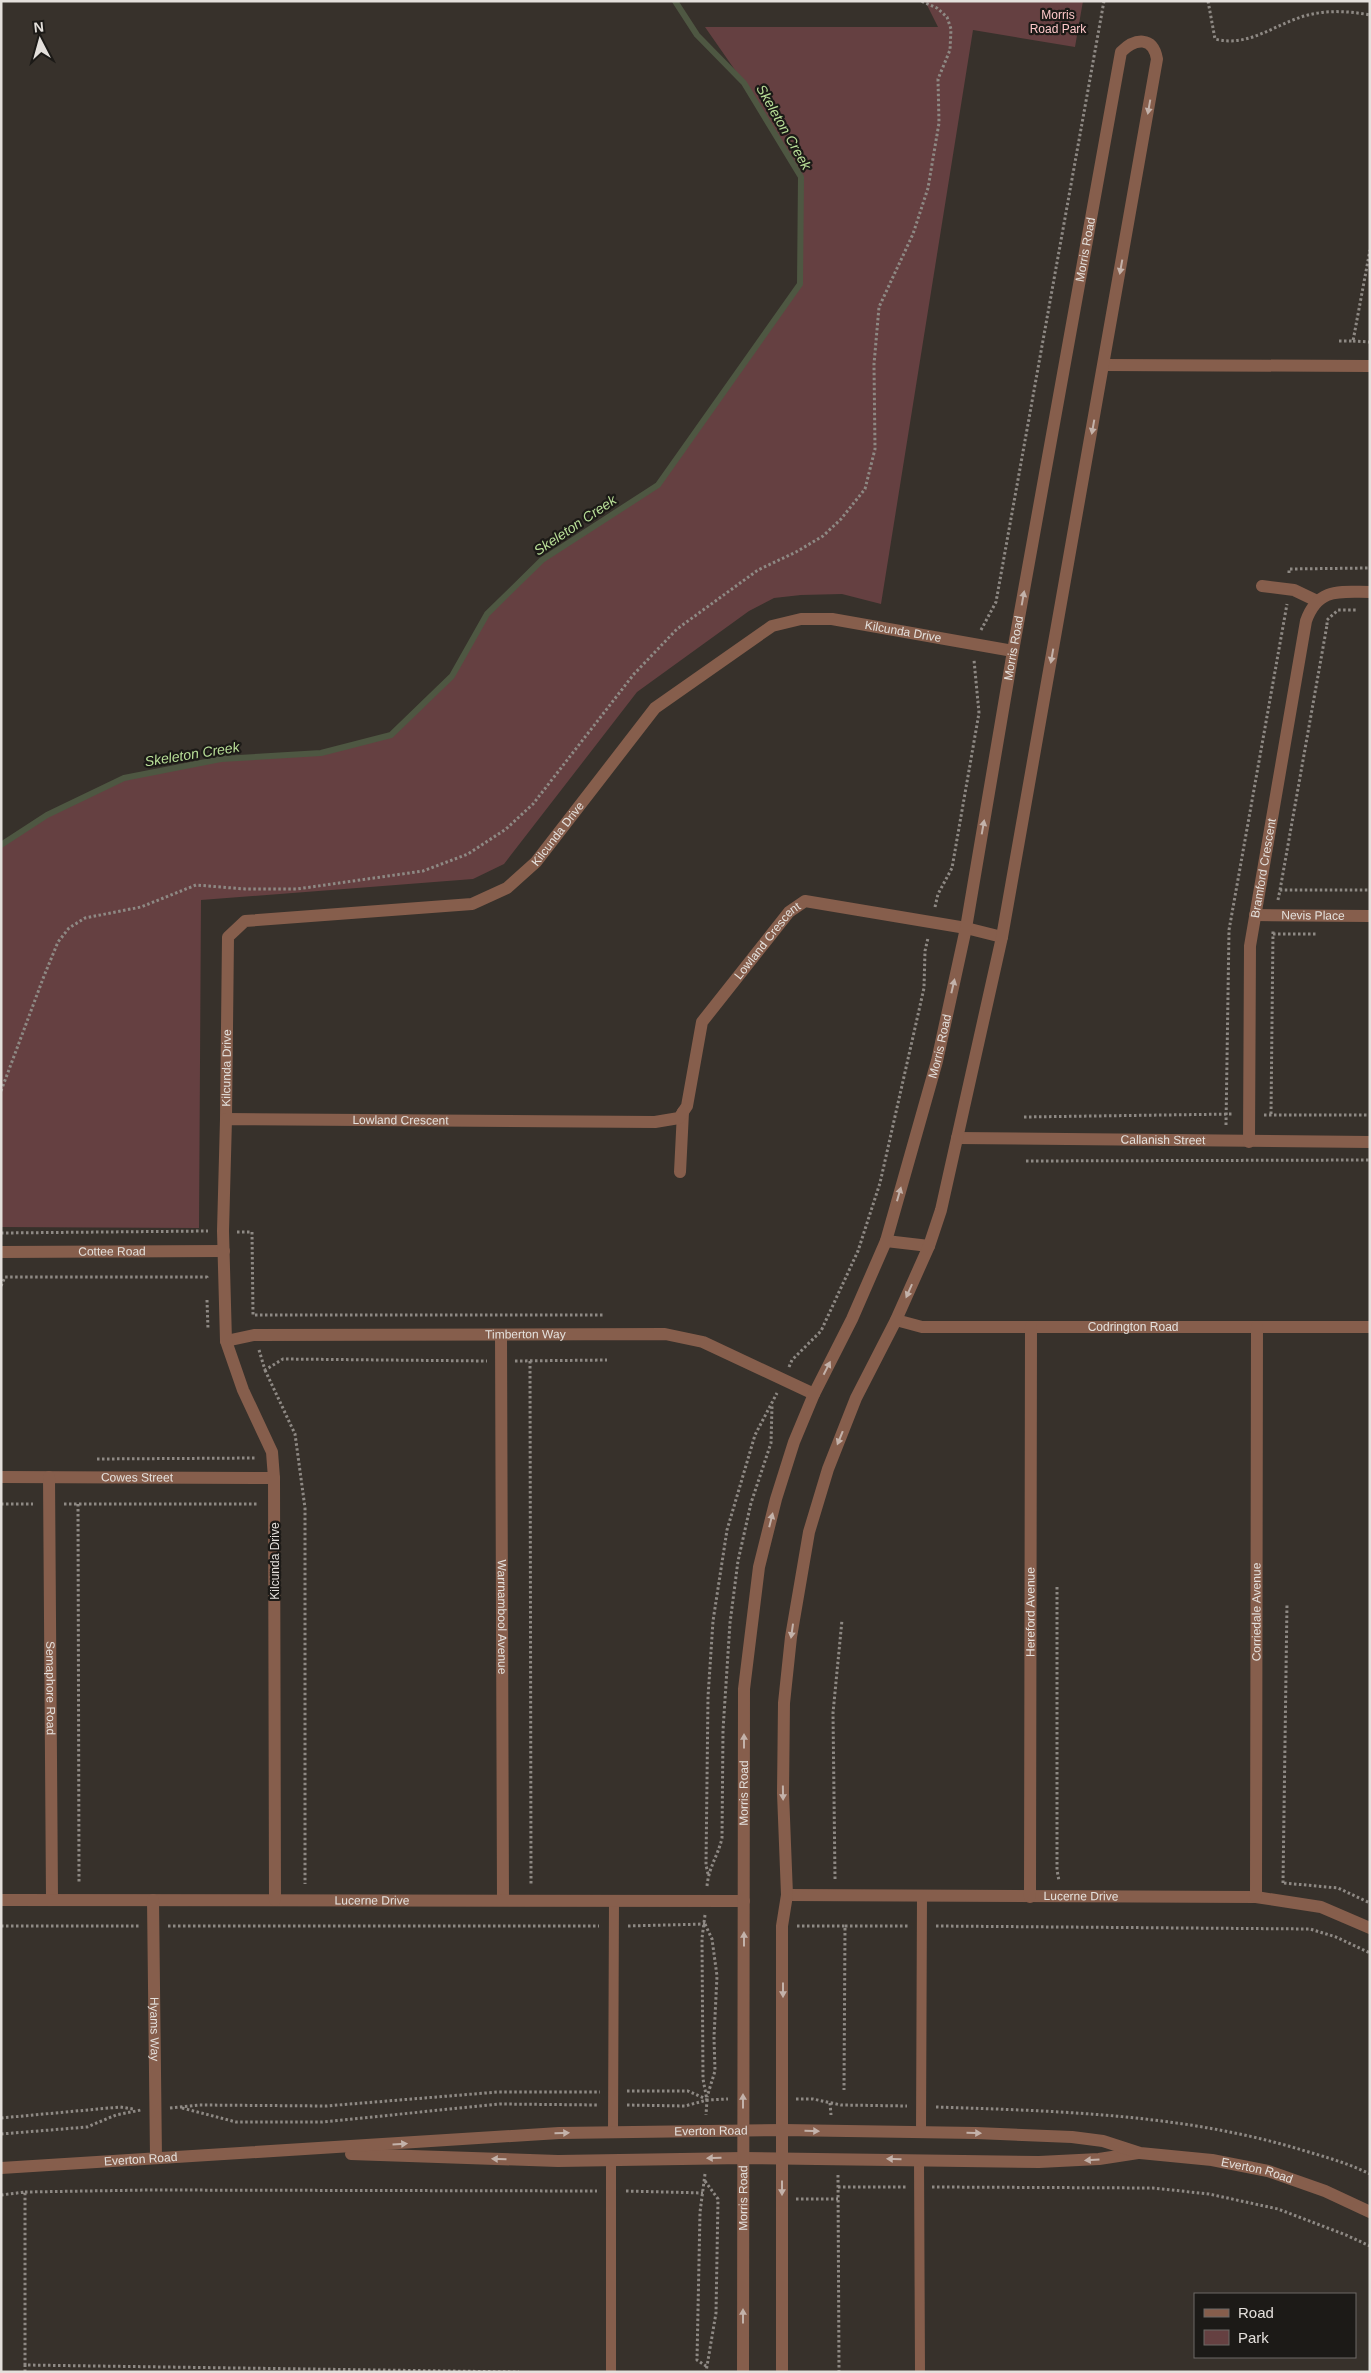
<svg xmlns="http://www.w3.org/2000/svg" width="1371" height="2373" viewBox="0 0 1371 2373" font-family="Helvetica,sans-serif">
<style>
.green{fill:#654041}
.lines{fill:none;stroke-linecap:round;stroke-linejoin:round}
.stream{stroke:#4e5742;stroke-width:6}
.path{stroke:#8e8984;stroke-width:3;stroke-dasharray:2.5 2.5;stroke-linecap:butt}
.service{stroke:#865e4c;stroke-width:10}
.minor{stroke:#865e4c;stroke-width:12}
.tertiary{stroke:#865e4c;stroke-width:12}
.oneway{fill:#c3b2aa}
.labels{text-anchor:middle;stroke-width:4.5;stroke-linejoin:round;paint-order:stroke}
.park-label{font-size:12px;fill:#fec8c9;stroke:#1c1a17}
.street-label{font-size:12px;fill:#e4e0dc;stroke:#1c1a17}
.water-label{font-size:14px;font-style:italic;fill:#b8de97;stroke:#1c1a17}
</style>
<rect width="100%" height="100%" fill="#37312b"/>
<path class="green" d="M 925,1 L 1083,1 L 1075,47 L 973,30 L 881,604 L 842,594 L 801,595 L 774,598 L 749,611 L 637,692 L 504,864 L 473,879 L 201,900 L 199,1228 L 1,1227 L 1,845 L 47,815 L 124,778 L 221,759 L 321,753 L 391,735 L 452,676 L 487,614 L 542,560 L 658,485 L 800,284 L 801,177 L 744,83 L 705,27 L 938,27 Z"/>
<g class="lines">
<path class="stream" d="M 1,845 L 47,815 L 124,778 L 221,759 L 321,753 L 391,735 L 452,676 L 487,614 L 542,560 L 658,485 L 800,284 L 801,177 L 744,83 L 697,35 L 675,1"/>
<path class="path" d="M 1208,1 L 1215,39 C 1249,48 1276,23 1308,15 C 1328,10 1349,11 1370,15
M 1339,341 L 1353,341 L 1370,250
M 1353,341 L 1370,342
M 1289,573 L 1289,569 L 1370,568
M 1327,625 L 1327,620 L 1338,610 L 1357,610
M 981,630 L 996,602 L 1104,1
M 1280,890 L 1327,625
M 1278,900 L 1280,890 L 1370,890
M 935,907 L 938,894 L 952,868 L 979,713 L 974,660
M 1273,934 L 1317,934
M 1,1091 L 44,976 L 58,942 L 69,928 L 85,918 L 141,907 L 196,885 L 245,889 L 297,889 L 423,871 L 468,854 L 506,829 L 533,804 L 634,674 L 677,629 L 758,570 L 796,552 L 823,536 L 841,519 L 865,489 L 875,449 L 874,364 L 879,307 L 913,234 L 928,188 L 939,123 L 938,79 L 950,50 L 951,29 L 947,17 L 937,8 L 921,1
M 1271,1114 L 1273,931
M 1264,1115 L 1370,1115
M 1024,1117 L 1233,1114
M 1226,1125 L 1229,930 L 1287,604
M 1026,1161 L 1370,1160
M 237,1232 L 252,1232 L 253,1315 L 605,1315
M 1,1233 L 208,1231
M 1,1286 L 5,1277 L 207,1277 L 207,1279
M 207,1300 L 208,1329
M 259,1350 L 265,1370 L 283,1359 L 487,1361
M 515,1361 L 607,1360
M 530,1361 L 531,1884
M 789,1367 L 792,1360 L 821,1331 L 858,1251 L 880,1183 L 924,988 L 925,951 L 928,938
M 265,1370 L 295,1434 L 305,1508 L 305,1884
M 97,1459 L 256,1458
M 1,1504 L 33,1504
M 64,1504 L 258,1504
M 78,1504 L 79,1884
M 1057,1587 L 1057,1870 L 1059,1881
M 708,1874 L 706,1865 L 708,1697 L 713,1621 L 727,1530 L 755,1435 L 777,1393
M 835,1879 L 833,1713 L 842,1620
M 1283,1883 L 1287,1603
M 1284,1883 L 1338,1888 L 1370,1903
M 707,1886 C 709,1866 718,1856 722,1838 L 723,1730 L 730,1623 L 738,1561 L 751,1503 L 771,1443 L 772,1406
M 705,1915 L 702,1938 L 703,2079 L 707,2100 L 706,2115
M 705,1924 L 712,1939 L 717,1976 L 714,2037 L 715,2071 L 707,2097
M 1,1926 L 139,1926
M 168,1926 L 599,1926
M 628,1926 L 705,1924
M 797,1926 L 845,1926 L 844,2090
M 845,1926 L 909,1926
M 936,1926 L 1310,1929 L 1336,1937 L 1370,1953
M 627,2091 L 688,2091 L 706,2099
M 796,2099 L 813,2099 L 841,2105 L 907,2106
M 830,2103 L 831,2115
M 627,2105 L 685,2106 L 707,2100 L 728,2099
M 936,2107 C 1058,2111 1184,2114 1302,2150 C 1325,2157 1348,2163 1370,2174
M 170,2108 L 199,2105 L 326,2106 L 498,2092 L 600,2092
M 182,2108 L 236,2122 L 322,2122 L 500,2104 L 599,2105
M 1,2118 L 120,2107 L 133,2109
M 1,2134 L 87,2127 L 116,2115 L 141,2110
M 705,2174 L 700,2212 L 697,2360 L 706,2366
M 838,2175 L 839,2372
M 705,2181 L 718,2199 L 716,2313 L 706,2372
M 838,2187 L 906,2187
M 932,2187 L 1153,2188 L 1209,2194 L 1278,2209 L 1346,2235 L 1370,2246
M 626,2191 L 703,2193
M 25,2192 L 149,2190 L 597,2191
M 1,2195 L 25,2192 L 25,2365
M 796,2199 L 838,2199
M 25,2372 L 25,2365 L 519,2372"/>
<path class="service" d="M 613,2132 L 614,1900
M 921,2132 L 922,1896
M 919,2160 L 920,2372
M 611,2372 L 611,2160"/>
<g class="minor">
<path d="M 1104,365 L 1370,366"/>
<path d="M 1262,586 L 1294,590 L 1317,601"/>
<path id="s1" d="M 1255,915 L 1370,916"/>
<path id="s2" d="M 226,1119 L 228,937 L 245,921 L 472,904 L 507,888 L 536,862 L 655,708 L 772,626 L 801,619 L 832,619 L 1013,651"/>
<path id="s3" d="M 957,1138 L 1370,1142"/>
<path id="s4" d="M 1249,1142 L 1250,946 L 1306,621 C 1318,587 1340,592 1370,592"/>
<path d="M 680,1172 L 683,1112"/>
<path id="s5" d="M 1,1252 L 224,1251"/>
<path id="s6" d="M 896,1320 L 922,1327 L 1370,1327"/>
<path id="s7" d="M 501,1335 L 503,1900"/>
<path id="s8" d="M 226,1341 L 254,1335 L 665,1334 L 703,1342 L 814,1394"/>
<path id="s9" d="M 1,1477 L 274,1478"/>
<path id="s10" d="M 49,1477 L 52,1899"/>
<path id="s11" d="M 787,1895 L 1256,1897 L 1321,1907 L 1370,1928"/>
<path id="s12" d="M 1030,1897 L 1031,1327"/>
<path id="s13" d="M 1256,1897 L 1257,1327"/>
<path id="s14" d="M 1,1900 L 744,1901"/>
<path id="s15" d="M 153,1900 L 156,2158"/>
<path id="s16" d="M 275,1900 L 274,1478 L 272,1452 L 243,1390 L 226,1341 L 223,1231 L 226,1119 L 655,1122 L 679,1118 L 687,1106 L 702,1022 L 789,912 L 805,901 L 966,928 L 1002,937"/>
</g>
<g class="tertiary">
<path d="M 886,1241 L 929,1246"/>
<path d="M 351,2154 L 558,2161 L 743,2158 L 1039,2162 L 1099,2159 L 1138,2153"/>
<path id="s17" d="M 1,2168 L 559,2133 L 783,2130 L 976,2133 L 1072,2137 L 1103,2141 L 1140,2153 L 1212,2160 L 1268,2171 L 1325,2191 L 1370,2212"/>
<path id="s18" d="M 743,2372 L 744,1689 L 759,1567 L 776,1499 L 794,1442 L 814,1394 L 852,1319 L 886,1241 L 937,1061 L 966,928 L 1013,651 L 1121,52 C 1135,38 1153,36 1157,59 L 1002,937 L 941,1210 L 929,1246 L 896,1320 L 856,1398 L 828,1469 L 809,1532 L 791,1637 L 784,1703 L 783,1793 L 787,1895 L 782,1926 L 782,2372"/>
</g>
</g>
<defs><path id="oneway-solid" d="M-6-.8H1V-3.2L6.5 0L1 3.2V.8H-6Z" transform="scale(1.25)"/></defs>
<g class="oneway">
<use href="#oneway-solid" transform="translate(1149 107) rotate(100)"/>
<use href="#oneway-solid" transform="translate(1121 267) rotate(100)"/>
<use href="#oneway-solid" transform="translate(1093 427) rotate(100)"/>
<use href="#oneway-solid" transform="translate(1023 598) rotate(-80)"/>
<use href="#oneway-solid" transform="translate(1052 656) rotate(100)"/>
<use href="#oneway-solid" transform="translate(983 827) rotate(-80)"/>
<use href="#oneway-solid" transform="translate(953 986) rotate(-77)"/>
<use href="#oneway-solid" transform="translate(899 1194) rotate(-74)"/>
<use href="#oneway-solid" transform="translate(909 1291) rotate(114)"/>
<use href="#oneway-solid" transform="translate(827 1368) rotate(-63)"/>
<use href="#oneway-solid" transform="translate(840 1438) rotate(112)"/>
<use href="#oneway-solid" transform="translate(771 1520) rotate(-76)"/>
<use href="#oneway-solid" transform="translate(792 1631) rotate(98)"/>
<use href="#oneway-solid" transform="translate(744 1741) rotate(-90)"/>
<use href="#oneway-solid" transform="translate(783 1793) rotate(89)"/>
<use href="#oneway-solid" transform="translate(744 1939) rotate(-90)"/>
<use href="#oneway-solid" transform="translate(783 1990) rotate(90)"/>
<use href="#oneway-solid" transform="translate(743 2101) rotate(-90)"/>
<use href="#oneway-solid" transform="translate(812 2131) rotate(1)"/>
<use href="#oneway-solid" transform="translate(562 2133) rotate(-2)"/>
<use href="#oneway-solid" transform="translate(974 2133) rotate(1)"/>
<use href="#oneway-solid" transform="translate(400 2144) rotate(-4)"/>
<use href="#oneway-solid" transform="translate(714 2158) rotate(179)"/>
<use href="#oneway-solid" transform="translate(499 2159) rotate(-178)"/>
<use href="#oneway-solid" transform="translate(894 2159) rotate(-179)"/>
<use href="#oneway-solid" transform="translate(1092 2160) rotate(176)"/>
<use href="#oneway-solid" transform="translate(782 2188) rotate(90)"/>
<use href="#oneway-solid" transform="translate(743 2316) rotate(-90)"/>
</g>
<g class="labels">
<g class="park-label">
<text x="1058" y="19">Morris<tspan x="1058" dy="14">Road Park</tspan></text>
</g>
<g class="street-label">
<text dy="4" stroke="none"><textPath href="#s18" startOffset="2169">Morris Road</textPath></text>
<text dy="4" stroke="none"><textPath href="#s2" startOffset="981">Kilcunda Drive</textPath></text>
<text dy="4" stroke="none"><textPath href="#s18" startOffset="1764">Morris Road</textPath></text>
<text dy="4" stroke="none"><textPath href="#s2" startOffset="546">Kilcunda Drive</textPath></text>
<text dy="4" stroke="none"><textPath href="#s4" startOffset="275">Bramford Crescent</textPath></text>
<text dy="4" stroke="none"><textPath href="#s1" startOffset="58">Nevis Place</textPath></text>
<text dy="4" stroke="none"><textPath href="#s16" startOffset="1448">Lowland Crescent</textPath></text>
<text dy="4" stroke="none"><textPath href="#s18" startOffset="1359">Morris Road</textPath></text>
<text dy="4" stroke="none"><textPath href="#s2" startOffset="51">Kilcunda Drive</textPath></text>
<text dy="4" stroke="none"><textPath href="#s16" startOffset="965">Lowland Crescent</textPath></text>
<text dy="4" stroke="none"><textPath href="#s3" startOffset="206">Callanish Street</textPath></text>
<text dy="4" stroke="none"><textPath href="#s5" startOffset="111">Cottee Road</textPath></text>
<text dy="4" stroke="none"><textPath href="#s6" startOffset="238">Codrington Road</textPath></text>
<text dy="4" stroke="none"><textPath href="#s8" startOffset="300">Timberton Way</textPath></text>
<text dy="4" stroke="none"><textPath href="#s9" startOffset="136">Cowes Street</textPath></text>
<text transform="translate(275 1561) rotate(-90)" y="4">Kilcunda Drive</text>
<text dy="4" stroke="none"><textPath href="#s12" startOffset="285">Hereford Avenue</textPath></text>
<text dy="4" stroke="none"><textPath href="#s13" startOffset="285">Corriedale Avenue</textPath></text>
<text dy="4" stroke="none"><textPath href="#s7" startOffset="282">Warrnambool Avenue</textPath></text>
<text dy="4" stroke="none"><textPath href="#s10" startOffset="211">Semaphore Road</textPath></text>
<text dy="4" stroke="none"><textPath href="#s18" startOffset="579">Morris Road</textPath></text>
<text dy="4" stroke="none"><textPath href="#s11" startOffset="294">Lucerne Drive</textPath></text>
<text dy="4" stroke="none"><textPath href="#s14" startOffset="371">Lucerne Drive</textPath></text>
<text dy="4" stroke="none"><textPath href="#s15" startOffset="129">Hyams Way</textPath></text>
<text dy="4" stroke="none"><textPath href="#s17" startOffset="711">Everton Road</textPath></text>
<text dy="4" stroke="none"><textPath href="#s17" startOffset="140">Everton Road</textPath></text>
<text dy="4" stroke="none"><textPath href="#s17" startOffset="1261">Everton Road</textPath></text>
<text dy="4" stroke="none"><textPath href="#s18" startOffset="174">Morris Road</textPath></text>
</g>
<g class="water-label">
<text transform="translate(784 127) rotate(60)" y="5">Skeleton Creek</text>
<text transform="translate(575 525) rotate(-34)" y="5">Skeleton Creek</text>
<text transform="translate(192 754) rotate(-9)" y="5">Skeleton Creek</text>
</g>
</g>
<rect width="1371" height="2373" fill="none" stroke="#e4e0dc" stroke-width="5"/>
<rect x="1194" y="2293" width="162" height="65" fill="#1c1a17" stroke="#6c6966"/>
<rect x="1204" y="2309" width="25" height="8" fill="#865e4c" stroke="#6c6966"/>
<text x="1238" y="2318" font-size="15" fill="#e4e0dc">Road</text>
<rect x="1204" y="2330" width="25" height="15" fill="#654041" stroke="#6c6966"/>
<text x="1238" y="2343" font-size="15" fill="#e4e0dc">Park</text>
<g transform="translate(40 40) rotate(354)" stroke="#1c1a17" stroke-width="4" paint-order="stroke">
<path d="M0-4L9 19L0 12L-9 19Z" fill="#e4e0dc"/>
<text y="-8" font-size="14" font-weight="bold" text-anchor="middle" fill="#e4e0dc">N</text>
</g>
</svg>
